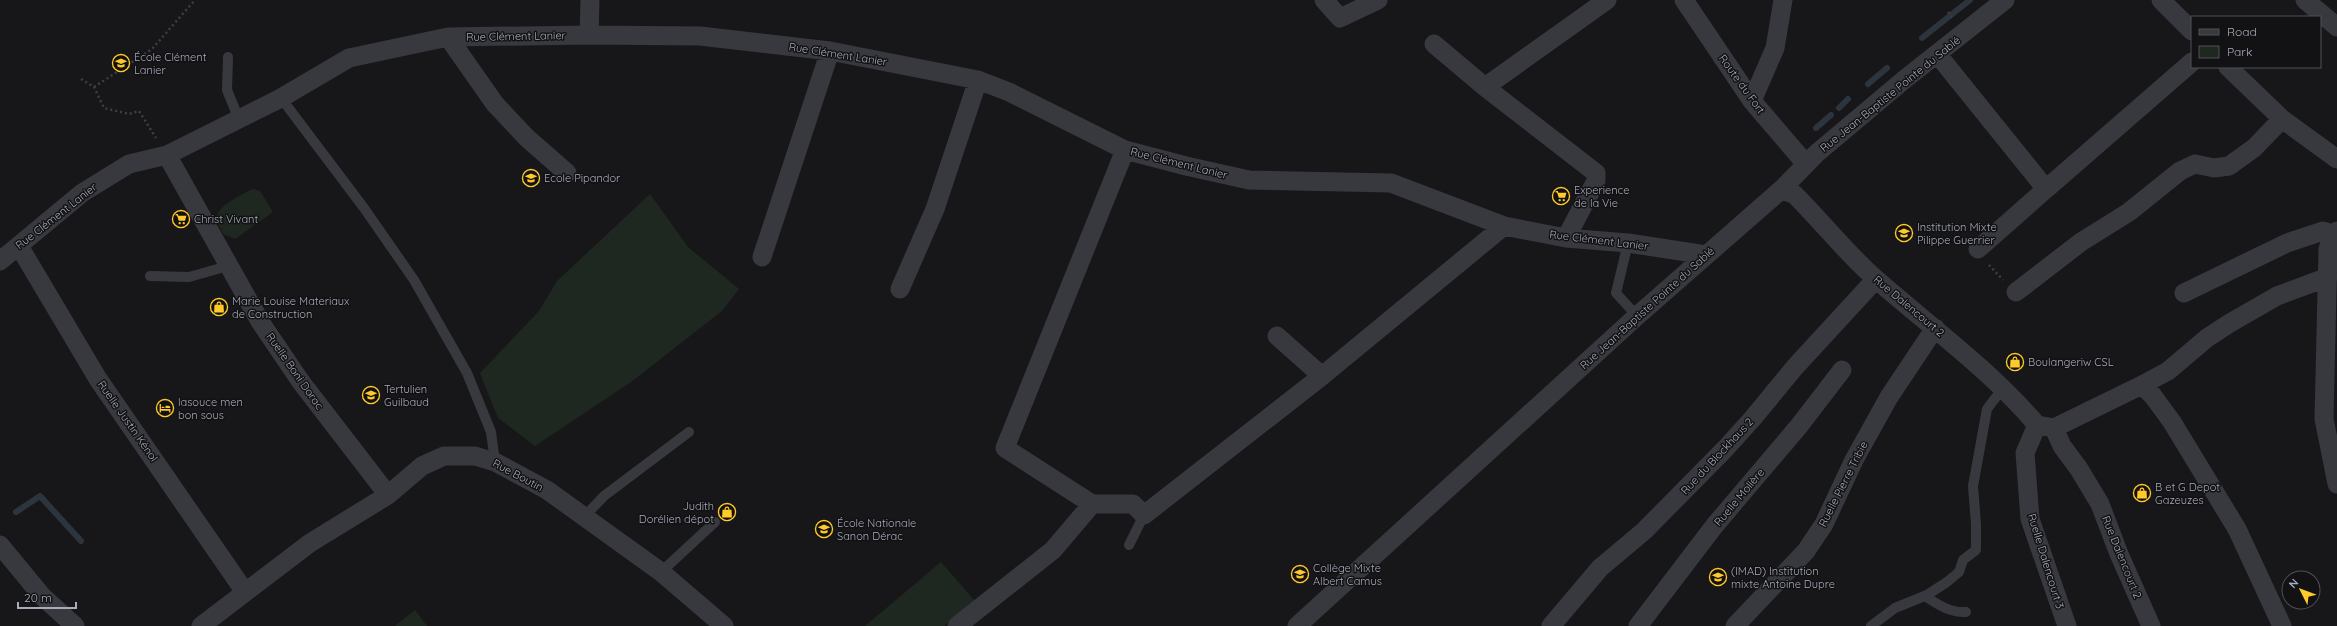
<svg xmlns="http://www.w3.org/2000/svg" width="2337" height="626" viewBox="0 0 2337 626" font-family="Quicksand,sans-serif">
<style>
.green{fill:#1e2820}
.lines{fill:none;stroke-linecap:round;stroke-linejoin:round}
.stream{stroke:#2c353e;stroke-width:6}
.path{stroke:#3e3f46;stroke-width:2.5;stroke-dasharray:2 3;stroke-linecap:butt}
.service{stroke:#38383f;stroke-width:10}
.minor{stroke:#38383f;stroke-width:19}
.labels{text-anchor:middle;stroke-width:3;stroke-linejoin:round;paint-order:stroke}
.street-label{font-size:11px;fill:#a8acba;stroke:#121214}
.poi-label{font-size:11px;fill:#a8acba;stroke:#121214;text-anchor:start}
</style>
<rect width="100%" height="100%" fill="#171719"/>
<path class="green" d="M 253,189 L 260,191 L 273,212 L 235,239 L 223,234 C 221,229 217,222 217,216 C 217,207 245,192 253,189 Z
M 650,194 L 688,247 L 739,289 L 722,311 L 631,382 L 535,446 L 498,418 L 480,373 L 539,311 L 557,281 Z
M 941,562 L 975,601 L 944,626 L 865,626 Z
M 415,610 L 427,626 L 395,626 Z"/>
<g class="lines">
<path class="stream" d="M 1922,38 L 1970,0
M 1868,84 L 1887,68
M 1839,108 L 1848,99
M 1816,128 L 1831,115
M 16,512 L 40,496 L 81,541"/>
<path class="path" d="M 1948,12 L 1952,17
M 81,79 L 94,87 L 104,108 L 129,114 L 139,111 L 156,138
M 94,87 L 152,49 L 195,0
M 1989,265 L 2003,280"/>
<path class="service" d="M 228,57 L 227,90 L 238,117
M 281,98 L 364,208 L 414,280 L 467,373 L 491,432 L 495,462
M 1628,243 L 1616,293 L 1637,316
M 150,276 L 189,277 L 228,266
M 584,517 L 604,496 L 689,432
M 1129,545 L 1144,515
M 661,572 L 715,522
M 1925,596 C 1938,605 1951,613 1966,612
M 1871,626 L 1895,608 L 1927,595 L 1947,582 L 1959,572 L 1963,560 L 1976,550 L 1976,524 L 1973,486 L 1987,409 L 2003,388"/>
<path class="minor" d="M 1324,0 L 1340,18 L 1378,0
M 1684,0 L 1752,101 L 1806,164
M 2161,0 L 2192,31
M 2305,0 L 2337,27
M 589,35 L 590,0
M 448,37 L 495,104 L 527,138 L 567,173
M 1434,44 L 1485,87
M 1938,55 L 2046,189 L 2192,62
M 2228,67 L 2282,119 L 2337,159
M 1752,101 L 1775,48 L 1783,0
M 167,155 L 261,323 L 301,382 L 388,495
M 1782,189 L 1795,195 C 1823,223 1848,255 1877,280 C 1932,328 1990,370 2037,425
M 2337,231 L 2333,234 L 2328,249 L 2324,419 L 2337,484
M 1566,238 L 1596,181 L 1596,173 L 1485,87 L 1607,0
M 19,246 L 98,379 L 245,592
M 1978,249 L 2046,189
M 762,257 L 830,51
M 0,261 L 82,193 L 129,164 L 167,155 L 281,98 L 349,58 L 448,37 L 589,35 L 700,36 L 830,51 L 978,80 L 1009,92 L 1125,150 L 1186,166 L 1249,180 L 1391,183 L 1504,226 L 1566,238 L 1628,243 L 1706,255
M 900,289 L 935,209 L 978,80
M 2016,292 L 2081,242 L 2129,212 L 2180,171 L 2195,164 L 2214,168 L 2229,166 L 2254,148 L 2282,119
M 2184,293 L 2287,243 L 2323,231 L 2333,234
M 1277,336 L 1322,376
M 2142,385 L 2153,396 L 2172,422 L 2237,529 L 2282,626
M 2037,425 L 2054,428 L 2142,385 L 2168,371 L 2207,338 L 2230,323 L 2277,296 L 2328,277
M 2037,425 L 2025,453 L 2030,519 L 2067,626
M 2054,428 L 2062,446 L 2079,469 L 2100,504 L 2119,554 L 2151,626
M 1092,504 L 1005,448 L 1125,150
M 0,545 L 42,596 L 75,626
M 201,626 L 310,543 L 388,495 L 422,466 L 444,456 L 475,456 L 495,462 L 547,490 L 661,572 L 724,626
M 957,626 L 1053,550 L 1092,504 L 1133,504 L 1144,515 L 1322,376 L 1504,226
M 1297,626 L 1637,316 L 1782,189 L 1817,153 L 1905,79 L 2005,0
M 1551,626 L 1600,568 L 1644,531 L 1725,449 L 1753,418 L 1795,367 L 1876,279
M 1638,626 L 1715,525 L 1799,426 L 1842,370
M 1735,626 L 1806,551 L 1824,524 L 1854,460 L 1889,397 L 1935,328"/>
</g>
<defs>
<g id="school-ring" transform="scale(0.9)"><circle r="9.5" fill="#121214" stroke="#ffc929" stroke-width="1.5"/><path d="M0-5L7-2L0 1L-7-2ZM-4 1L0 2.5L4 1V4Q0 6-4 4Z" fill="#ffc929"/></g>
<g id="supermarket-ring" transform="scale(0.9)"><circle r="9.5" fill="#121214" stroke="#ffc929" stroke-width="1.5"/><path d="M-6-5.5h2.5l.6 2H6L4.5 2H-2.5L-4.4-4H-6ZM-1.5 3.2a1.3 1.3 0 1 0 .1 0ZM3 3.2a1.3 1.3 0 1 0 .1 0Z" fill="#ffc929"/></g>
<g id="shop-ring" transform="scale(0.9)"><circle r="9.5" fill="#121214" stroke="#ffc929" stroke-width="1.5"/><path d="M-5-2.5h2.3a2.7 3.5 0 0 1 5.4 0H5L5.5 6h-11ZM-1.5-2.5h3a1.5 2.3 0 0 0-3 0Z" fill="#ffc929"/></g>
<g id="hotel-ring" transform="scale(0.9)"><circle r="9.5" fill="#121214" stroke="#ffc929" stroke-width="1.5"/><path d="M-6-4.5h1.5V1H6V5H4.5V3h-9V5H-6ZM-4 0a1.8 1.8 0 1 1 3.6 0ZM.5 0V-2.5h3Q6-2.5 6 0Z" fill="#ffc929"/></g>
</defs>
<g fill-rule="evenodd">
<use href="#school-ring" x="121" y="63"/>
<use href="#school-ring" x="531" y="178"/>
<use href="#supermarket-ring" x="1561" y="196"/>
<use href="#supermarket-ring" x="181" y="219"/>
<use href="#school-ring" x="1904" y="233"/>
<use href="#shop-ring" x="219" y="307"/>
<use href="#shop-ring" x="2015" y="362"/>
<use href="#school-ring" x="371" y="395"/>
<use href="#hotel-ring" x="165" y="408"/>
<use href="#shop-ring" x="2142" y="493"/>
<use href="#shop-ring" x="727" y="512"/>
<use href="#school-ring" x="824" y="529"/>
<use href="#school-ring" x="1300" y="574"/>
<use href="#school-ring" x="1718" y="577"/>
</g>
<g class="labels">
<g class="street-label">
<text transform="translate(516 36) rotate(-1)" y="4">Rue Clément Lanier</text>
<text transform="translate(838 54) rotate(9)" y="4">Rue Clément Lanier</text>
<text transform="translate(1742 84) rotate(54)" y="4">Route du Fort</text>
<text transform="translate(1890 94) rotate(-39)" y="4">Rue Jean-Baptiste Pointe du Sablé</text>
<text transform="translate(1179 163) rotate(14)" y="4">Rue Clément Lanier</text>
<text transform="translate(56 216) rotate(-38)" y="4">Rue Clément Lanier</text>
<text transform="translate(1599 240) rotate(7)" y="4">Rue Clément Lanier</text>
<text transform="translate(1909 306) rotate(40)" y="4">Rue Dalencourt 2</text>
<text transform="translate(1647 308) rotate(-42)" y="4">Rue Jean-Baptiste Pointe du Sablé</text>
<text transform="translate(295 371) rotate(55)" y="4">Ruelle Boni Dorac</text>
<text transform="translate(128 421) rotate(55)" y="4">Ruelle Justin Kénol</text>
<text transform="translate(1717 456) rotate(-47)" y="4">Rue du Blockhaus 2</text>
<text transform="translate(518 475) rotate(28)" y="4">Rue Boutin</text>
<text transform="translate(1843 484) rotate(-63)" y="4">Ruelle Pierre Tribie</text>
<text transform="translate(1739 497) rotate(-50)" y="4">Ruelle Molière</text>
<text transform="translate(2122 557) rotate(68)" y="4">Rue Dalencourt 2</text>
<text transform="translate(2046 561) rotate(73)" y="4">Ruelle Dalencourt 3</text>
</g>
<g class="poi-label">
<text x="134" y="61">École Clément<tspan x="134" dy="13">Lanier</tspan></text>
<text x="544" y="182">Ecole Pipandor</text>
<text x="1574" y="194">Experience<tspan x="1574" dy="13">de la Vie</tspan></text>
<text x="194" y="223">Christ Vivant</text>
<text x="1917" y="231">Institution Mixte<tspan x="1917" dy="13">Pilippe Guerrier</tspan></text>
<text x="232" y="305">Marie Louise Materiaux<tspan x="232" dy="13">de Construction</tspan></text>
<text x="2028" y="366">Boulangeriw CSL</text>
<text x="384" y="393">Tertulien<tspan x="384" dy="13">Guilbaud</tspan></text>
<text x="178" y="406">lasouce men<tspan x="178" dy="13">bon sous</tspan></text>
<text x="2155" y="491">B et G Depot<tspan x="2155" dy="13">Gazeuzes</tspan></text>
<text x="714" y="510" text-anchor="end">Judith<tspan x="714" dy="13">Dorélien dépot</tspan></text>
<text x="837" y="527">École Nationale<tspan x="837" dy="13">Sanon Dérac</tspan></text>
<text x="1313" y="572">Collège Mixte<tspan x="1313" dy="13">Albert Camus</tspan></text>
<text x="1731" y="575">(IMAD) Institution<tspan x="1731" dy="13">mixte Antoine Dupre</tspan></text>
</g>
</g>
<rect x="2191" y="16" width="130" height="52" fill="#121214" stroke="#4e5056"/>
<rect x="2199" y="29" width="20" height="6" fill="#38383f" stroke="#4e5056"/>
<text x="2227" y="36" font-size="12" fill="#a8acba">Road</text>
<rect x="2199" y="46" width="20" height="12" fill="#1e2820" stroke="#4e5056"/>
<text x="2227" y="56" font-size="12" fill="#a8acba">Park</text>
<g transform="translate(2301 590) rotate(312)"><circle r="19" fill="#121214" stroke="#4e5056"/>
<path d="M0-3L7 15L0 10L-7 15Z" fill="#ffc929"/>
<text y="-6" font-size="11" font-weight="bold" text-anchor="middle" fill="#a8acba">N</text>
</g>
<path d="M18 602v6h58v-6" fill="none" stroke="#a8acba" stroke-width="2"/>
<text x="24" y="602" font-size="12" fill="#a8acba" stroke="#121214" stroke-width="3" paint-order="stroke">20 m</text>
</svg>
